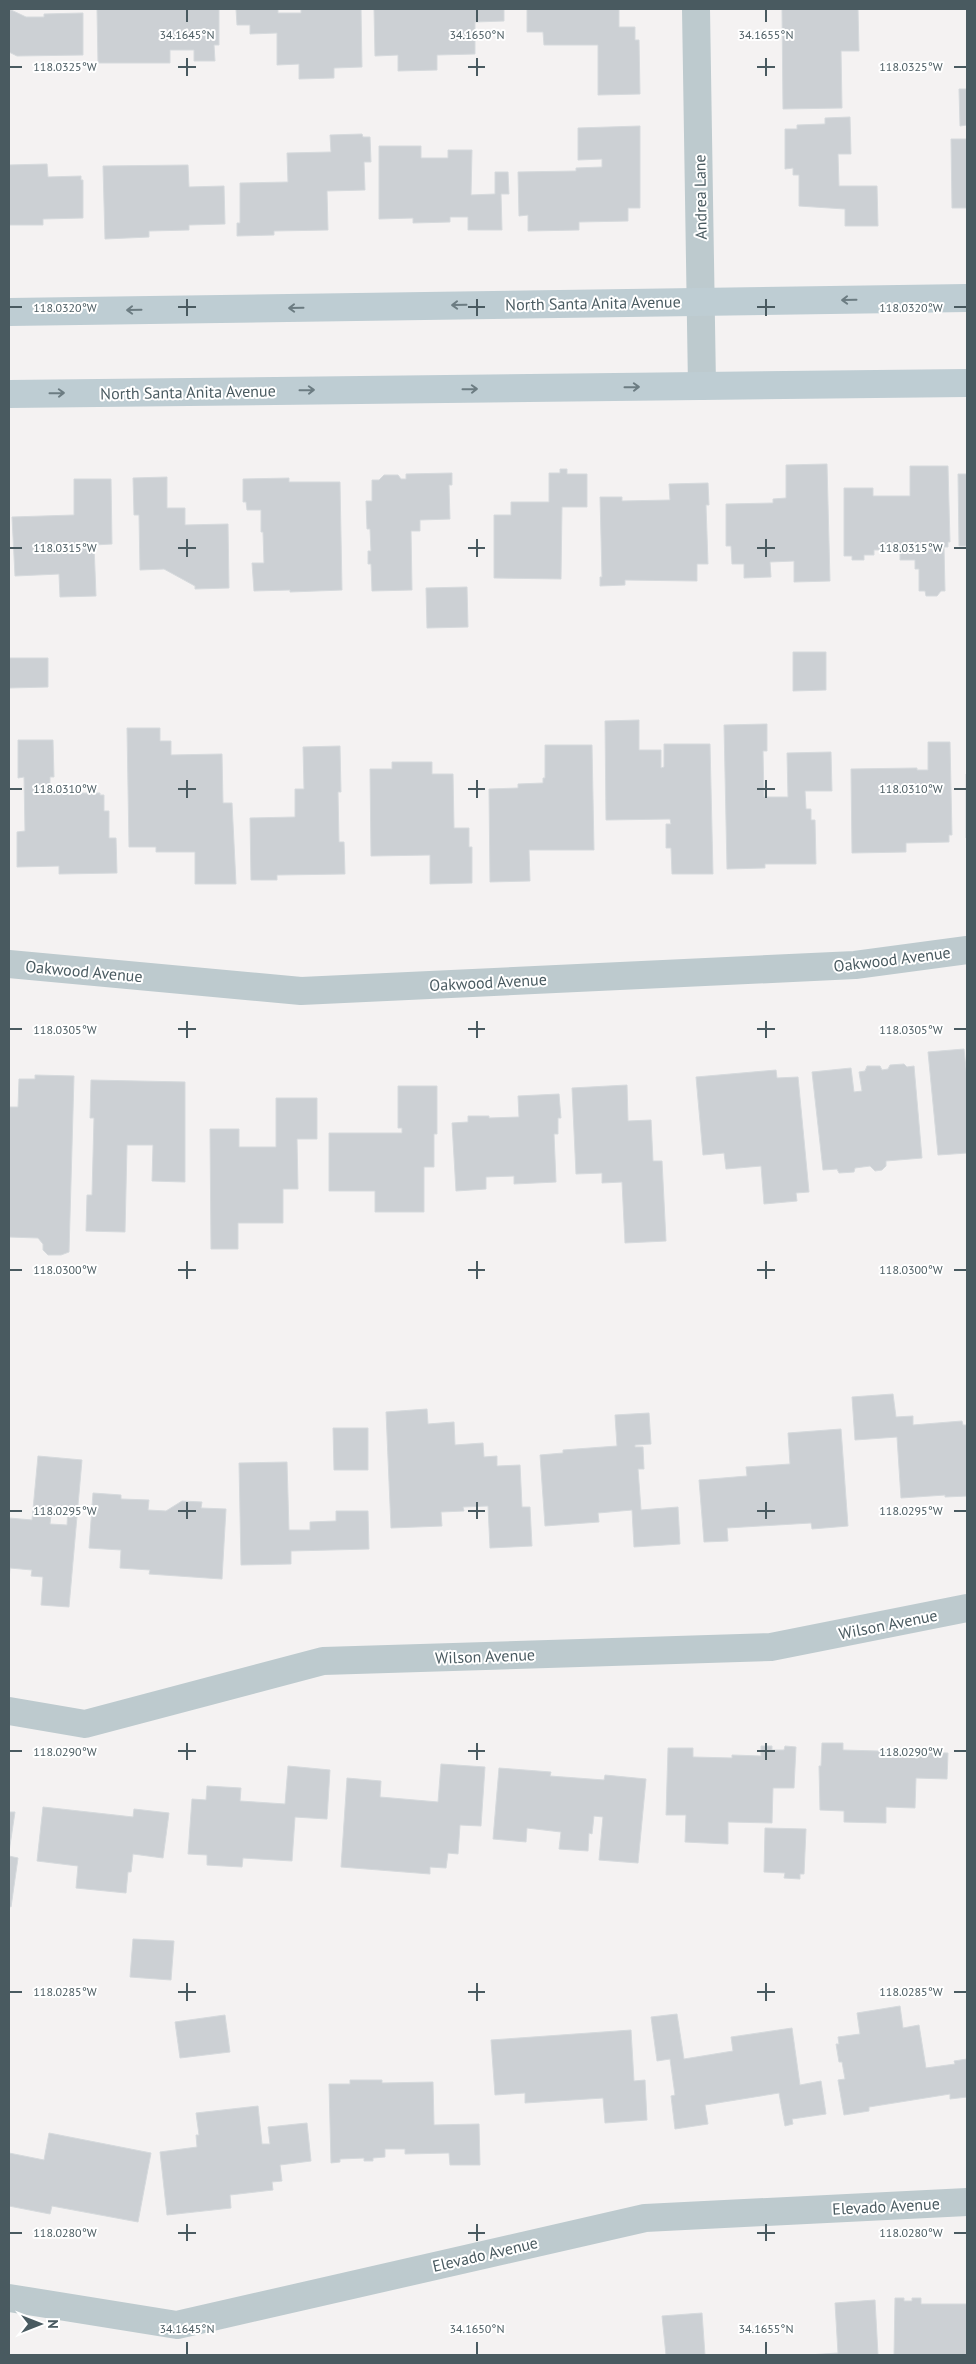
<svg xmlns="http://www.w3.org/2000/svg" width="976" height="2364" viewBox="0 0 976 2364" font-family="'PT Sans',sans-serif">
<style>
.building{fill:#ccd0d4;stroke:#d6dadd;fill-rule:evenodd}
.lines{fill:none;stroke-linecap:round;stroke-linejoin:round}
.street{stroke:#bdcace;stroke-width:28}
.secondary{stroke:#becdd3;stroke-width:28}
.oneway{stroke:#6c7c82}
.ticks{fill:none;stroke:#495a60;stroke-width:2}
.labels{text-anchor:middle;stroke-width:4;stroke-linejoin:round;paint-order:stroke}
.street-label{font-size:16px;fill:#495a60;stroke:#fff}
.ticks-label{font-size:12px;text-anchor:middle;fill:#495a60;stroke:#fff;stroke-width:4;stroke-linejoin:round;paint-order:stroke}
</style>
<rect width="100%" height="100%" fill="#f4f2f2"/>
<path class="building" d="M 9,9 L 26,17 L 44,17 L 44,14 L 83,13 L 83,55 L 17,56 L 9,52 Z
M 97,9 L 219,9 L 219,45 L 214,45 L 215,61 L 194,61 L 194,50 L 170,50 L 170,63 L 98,63 Z
M 236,9 L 278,9 L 278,13 L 301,13 L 301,9 L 361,9 L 362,67 L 334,68 L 334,78 L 299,79 L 299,64 L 277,65 L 277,33 L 250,34 L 250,25 L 237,25 Z
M 374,9 L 504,9 L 504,21 L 475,22 L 475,54 L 437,55 L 437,70 L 398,71 L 398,55 L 375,56 Z
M 527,9 L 619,9 L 619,27 L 635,27 L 635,40 L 639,40 L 640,94 L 598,95 L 598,45 L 544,45 L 543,32 L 527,32 Z
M 782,9 L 858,9 L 859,51 L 841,51 L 842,108 L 783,109 Z
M 959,89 L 967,89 L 967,125 L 960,126 Z
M 850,117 L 851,154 L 838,154 L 839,186 L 877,186 L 878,226 L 845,226 L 845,209 L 799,206 L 799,175 L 793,175 L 793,168 L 785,169 L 785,129 L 797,129 L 797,125 L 825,124 L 825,118 Z
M 640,126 L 640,208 L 628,208 L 628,221 L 579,222 L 579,230 L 528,231 L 528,215 L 519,216 L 518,172 L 576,171 L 576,168 L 602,167 L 602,159 L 578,160 L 578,128 Z
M 362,134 L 363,137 L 370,137 L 371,162 L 364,162 L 365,190 L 327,191 L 328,230 L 274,231 L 274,235 L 237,236 L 237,223 L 240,223 L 240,183 L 288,182 L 287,153 L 331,152 L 330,135 Z
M 951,139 L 967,139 L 967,208 L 952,208 Z
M 379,146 L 421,146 L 421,158 L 448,158 L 448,150 L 472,150 L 471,195 L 495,194 L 495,172 L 508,172 L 509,194 L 501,194 L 502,230 L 468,230 L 468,217 L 450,217 L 450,222 L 413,223 L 413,218 L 379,219 Z
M 47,164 L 48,177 L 81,176 L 81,180 L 83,180 L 83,218 L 43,219 L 43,225 L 9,225 L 9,165 Z
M 188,165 L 189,187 L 224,186 L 225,224 L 189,225 L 189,230 L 149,231 L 149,237 L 105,239 L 103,166 Z
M 827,464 L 830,581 L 794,582 L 794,561 L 770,562 L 771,577 L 744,578 L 744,564 L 732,564 L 731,546 L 726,546 L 726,504 L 773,503 L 773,499 L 786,498 L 786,465 Z
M 910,466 L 948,466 L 950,542 L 948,542 L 948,547 L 944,547 L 945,591 L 941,591 L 937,596 L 926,596 L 925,591 L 919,591 L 919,569 L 915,569 L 915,560 L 900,560 L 900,550 L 874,550 L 874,555 L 864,555 L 864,560 L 852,560 L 852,556 L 844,556 L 844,488 L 873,488 L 873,496 L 910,496 Z
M 560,469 L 567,469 L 567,474 L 587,474 L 587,507 L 562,507 L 561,579 L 494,578 L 494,515 L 511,515 L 511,502 L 549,502 L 549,473 L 560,473 Z
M 452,473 L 452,485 L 449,485 L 450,519 L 420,520 L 420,531 L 411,531 L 412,590 L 372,591 L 371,564 L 368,564 L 368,551 L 371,551 L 370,529 L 367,529 L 366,501 L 372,501 L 372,480 L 379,480 L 384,475 L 398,475 L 401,479 L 406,479 L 406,474 Z
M 958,474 L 967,474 L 967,546 L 959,546 Z
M 167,477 L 167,508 L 185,508 L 185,525 L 228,524 L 229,588 L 195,589 L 195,586 L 164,569 L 140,570 L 139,515 L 134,515 L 133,478 Z
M 289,478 L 289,482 L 340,482 L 342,590 L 290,592 L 290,590 L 254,591 L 252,563 L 264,563 L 263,532 L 261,532 L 261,510 L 247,510 L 246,502 L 243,502 L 243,479 Z
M 74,479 L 111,479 L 112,544 L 94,545 L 96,596 L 60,597 L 59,574 L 15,576 L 12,517 L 74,515 Z
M 708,483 L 709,505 L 706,505 L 708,564 L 697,564 L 697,581 L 625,580 L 625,585 L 600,586 L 600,577 L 602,577 L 600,497 L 622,497 L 622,501 L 670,500 L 669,484 Z
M 467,587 L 468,627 L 427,628 L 426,588 Z
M 793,652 L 826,652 L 826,690 L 793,691 Z
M 9,658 L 48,658 L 48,687 L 9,688 Z
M 639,720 L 639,750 L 661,750 L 661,768 L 664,767 L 664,744 L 710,744 L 713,874 L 672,874 L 671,848 L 666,848 L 666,824 L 671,824 L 670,819 L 606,820 L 605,721 Z
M 767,724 L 767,751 L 763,751 L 764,797 L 788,797 L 787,753 L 831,752 L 832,791 L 805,791 L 806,809 L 811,809 L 811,820 L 815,820 L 816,864 L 765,864 L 765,868 L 727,869 L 724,725 Z
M 127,728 L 160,728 L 160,741 L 171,741 L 171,755 L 222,754 L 223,803 L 232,803 L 236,884 L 195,884 L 195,852 L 156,852 L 156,847 L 129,847 Z
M 18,740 L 53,740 L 54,777 L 50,777 L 50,793 L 100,793 L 100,795 L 104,795 L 104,811 L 109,811 L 109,838 L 116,838 L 117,873 L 59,874 L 59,866 L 17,867 L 17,832 L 25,831 L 24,777 L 18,778 Z
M 928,742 L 950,742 L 952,835 L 949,835 L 949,842 L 906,843 L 906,852 L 852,853 L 851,769 L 917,768 L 917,770 L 928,770 Z
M 545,745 L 592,745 L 594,850 L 529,850 L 530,881 L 490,882 L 489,789 L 518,788 L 518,784 L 543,783 L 543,778 L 545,778 Z
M 340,746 L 341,792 L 338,792 L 339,842 L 344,842 L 345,874 L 277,875 L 277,880 L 251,880 L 250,818 L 295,817 L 295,789 L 304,789 L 303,747 Z
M 392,762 L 432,762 L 432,774 L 453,774 L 454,828 L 469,828 L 469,847 L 472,847 L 472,883 L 430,884 L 430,855 L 371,856 L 370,769 L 392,769 Z
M 966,774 L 967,774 L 967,838 L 966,838 Z
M 964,1049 L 967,1078 L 967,1153 L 938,1155 L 928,1052 Z
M 904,1064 L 907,1067 L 914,1066 L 922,1158 L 886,1161 L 886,1166 L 882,1170 L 875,1171 L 870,1166 L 855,1168 L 854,1172 L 839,1173 L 837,1169 L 823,1170 L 812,1072 L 851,1068 L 854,1092 L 862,1091 L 859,1072 L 865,1071 L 867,1066 L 880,1066 L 882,1070 L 888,1069 L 890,1065 Z
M 776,1070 L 777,1078 L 798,1077 L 809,1192 L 796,1193 L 797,1201 L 764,1204 L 761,1166 L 726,1169 L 724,1153 L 703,1155 L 696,1077 Z
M 35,1075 L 74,1076 L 69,1252 L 61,1255 L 48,1255 L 43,1250 L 43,1244 L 38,1238 L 9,1237 L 9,1107 L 18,1107 L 19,1079 L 35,1079 Z
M 91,1080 L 185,1082 L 185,1182 L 152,1181 L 153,1145 L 127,1145 L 125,1232 L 86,1231 L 87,1195 L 92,1195 L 94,1118 L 90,1118 Z
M 627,1085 L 628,1121 L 651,1120 L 653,1161 L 662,1161 L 666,1241 L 625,1243 L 622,1182 L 602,1183 L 602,1173 L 576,1174 L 572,1088 Z
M 398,1086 L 437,1086 L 437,1134 L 434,1134 L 434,1167 L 424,1167 L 424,1212 L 375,1212 L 375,1191 L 329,1191 L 329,1133 L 402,1133 L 402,1128 L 398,1128 Z
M 559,1094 L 561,1118 L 558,1118 L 558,1134 L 554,1134 L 556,1182 L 514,1184 L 514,1176 L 486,1177 L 486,1189 L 456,1191 L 452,1123 L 468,1122 L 468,1116 L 489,1116 L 489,1118 L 519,1117 L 518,1096 Z
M 276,1098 L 317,1098 L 317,1139 L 297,1139 L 298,1189 L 283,1189 L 283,1223 L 238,1223 L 238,1249 L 211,1249 L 210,1129 L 239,1129 L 239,1147 L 276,1147 Z
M 893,1394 L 896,1417 L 913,1416 L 913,1425 L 962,1421 L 963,1425 L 967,1425 L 967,1496 L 945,1497 L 945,1495 L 901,1498 L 897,1437 L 855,1440 L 852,1397 Z
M 427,1409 L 428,1424 L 454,1422 L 455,1445 L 483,1443 L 484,1457 L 497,1456 L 497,1466 L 520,1465 L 522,1507 L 530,1507 L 532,1546 L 490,1548 L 488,1506 L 463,1507 L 464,1511 L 441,1512 L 442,1526 L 391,1528 L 386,1412 Z
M 649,1413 L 651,1444 L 635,1445 L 635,1447 L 643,1447 L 644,1469 L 638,1469 L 641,1510 L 678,1507 L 680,1544 L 634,1547 L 632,1510 L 598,1513 L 599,1522 L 545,1526 L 540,1455 L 563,1453 L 563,1450 L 617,1446 L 615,1415 Z
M 333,1428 L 368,1428 L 368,1470 L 334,1470 Z
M 841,1429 L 848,1526 L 812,1529 L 811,1523 L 727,1528 L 728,1541 L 704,1542 L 699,1480 L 747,1476 L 746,1467 L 790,1464 L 788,1433 Z
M 38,1456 L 82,1460 L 69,1607 L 41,1605 L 43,1577 L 31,1576 L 32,1570 L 10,1568 L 9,1581 L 9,1518 L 32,1520 ZM 52,1506 L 68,1508 L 67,1525 L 50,1524 Z
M 287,1462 L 289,1530 L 310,1530 L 310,1522 L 336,1521 L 336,1511 L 368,1511 L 369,1549 L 291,1551 L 291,1564 L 241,1565 L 239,1463 Z
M 93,1493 L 121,1495 L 121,1499 L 149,1500 L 148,1510 L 166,1511 L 182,1501 L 202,1502 L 201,1508 L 226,1509 L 222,1579 L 149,1574 L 150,1570 L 120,1568 L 121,1550 L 89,1548 Z
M 822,1743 L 843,1743 L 843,1750 L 948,1753 L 947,1779 L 916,1778 L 915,1808 L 886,1807 L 886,1823 L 844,1822 L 844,1811 L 820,1810 L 819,1766 L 821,1766 Z
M 761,1746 L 772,1746 L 772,1750 L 784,1750 L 785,1746 L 796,1747 L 794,1788 L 773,1788 L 772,1823 L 728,1822 L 728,1844 L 685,1842 L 686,1815 L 666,1815 L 668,1748 L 693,1748 L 693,1757 L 732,1758 L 732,1755 L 761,1756 Z
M 441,1764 L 485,1767 L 481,1826 L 460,1825 L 458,1854 L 448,1853 L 446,1868 L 430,1867 L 430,1874 L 341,1867 L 347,1778 L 381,1781 L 380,1797 L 438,1802 Z
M 288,1766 L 330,1770 L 327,1819 L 295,1817 L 292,1861 L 243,1858 L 242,1867 L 207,1865 L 207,1855 L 188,1854 L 192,1799 L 206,1800 L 207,1786 L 241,1788 L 240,1801 L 285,1804 Z
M 499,1768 L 551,1772 L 550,1776 L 604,1780 L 605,1775 L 646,1779 L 638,1863 L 599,1860 L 603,1817 L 594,1816 L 592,1834 L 589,1833 L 588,1851 L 559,1849 L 561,1832 L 527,1828 L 526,1842 L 493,1839 Z
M 43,1807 L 133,1817 L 134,1809 L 169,1813 L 163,1858 L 133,1854 L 131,1872 L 128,1872 L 126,1893 L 76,1888 L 78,1866 L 37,1861 Z
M 9,1812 L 15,1812 L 9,1852 Z
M 765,1828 L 806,1829 L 804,1874 L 800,1874 L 800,1879 L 784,1878 L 785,1873 L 764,1872 Z
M 9,1856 L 18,1858 L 11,1907 L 9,1906 Z
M 133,1939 L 174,1941 L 171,1980 L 130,1977 Z
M 900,2006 L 903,2028 L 919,2025 L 926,2068 L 955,2064 L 954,2061 L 967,2059 L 967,2097 L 950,2099 L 950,2094 L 869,2107 L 869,2111 L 844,2115 L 838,2080 L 845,2079 L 842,2062 L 839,2062 L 836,2044 L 839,2044 L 838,2037 L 860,2034 L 857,2013 Z
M 677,2014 L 684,2059 L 733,2051 L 731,2037 L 792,2028 L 800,2085 L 821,2081 L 826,2114 L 792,2119 L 793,2124 L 785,2126 L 779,2093 L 705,2105 L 708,2124 L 675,2129 L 671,2096 L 675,2095 L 670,2059 L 657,2061 L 651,2017 Z
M 225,2015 L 230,2052 L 180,2058 L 175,2022 Z
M 631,2030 L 634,2081 L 645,2080 L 647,2120 L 605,2123 L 603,2098 L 525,2103 L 525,2093 L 495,2095 L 491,2040 Z
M 350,2080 L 382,2080 L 382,2083 L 433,2082 L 434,2125 L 479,2124 L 480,2165 L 450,2165 L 449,2153 L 405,2154 L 405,2149 L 385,2149 L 385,2157 L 373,2158 L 373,2161 L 364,2161 L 364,2158 L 340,2159 L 340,2162 L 331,2163 L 329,2084 L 350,2084 Z
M 258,2106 L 262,2144 L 270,2144 L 268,2127 L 307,2123 L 311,2161 L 280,2165 L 282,2181 L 272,2182 L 273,2190 L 230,2195 L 231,2208 L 167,2215 L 160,2152 L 197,2147 L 196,2135 L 199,2135 L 196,2113 Z
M 49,2133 L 151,2153 L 138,2222 L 52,2206 L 50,2214 L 9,2206 L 9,2153 L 44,2160 Z
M 895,2298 L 904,2298 L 904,2301 L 912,2301 L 912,2298 L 921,2298 L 921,2304 L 967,2304 L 967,2355 L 894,2355 Z
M 875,2300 L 878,2355 L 808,2355 L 838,2353 L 835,2303 Z
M 702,2313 L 705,2355 L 666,2355 L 662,2316 Z"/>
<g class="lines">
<path class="street" d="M 696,9 L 702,386
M 9,964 L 301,991 L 855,965 L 967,950
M 9,1711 L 85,1724 L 323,1661 L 771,1647 L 967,1608
M 9,2298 L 177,2325 L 645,2218 L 967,2202"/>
<path class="secondary" d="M 9,312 L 967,298
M 9,394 L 967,383"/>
</g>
<defs><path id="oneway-shaft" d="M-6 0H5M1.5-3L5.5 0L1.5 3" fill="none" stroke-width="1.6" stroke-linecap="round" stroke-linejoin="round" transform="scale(1.25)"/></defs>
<g class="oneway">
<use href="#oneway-shaft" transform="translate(849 300) rotate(179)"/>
<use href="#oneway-shaft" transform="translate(459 305) rotate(179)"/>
<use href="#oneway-shaft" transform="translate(296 308) rotate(179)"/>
<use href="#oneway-shaft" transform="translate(134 310) rotate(179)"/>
<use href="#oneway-shaft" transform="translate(632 387) rotate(-1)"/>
<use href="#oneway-shaft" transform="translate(470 389) rotate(-1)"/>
<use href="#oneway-shaft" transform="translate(307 390) rotate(-1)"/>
<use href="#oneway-shaft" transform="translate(57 393) rotate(-1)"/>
</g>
<path class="ticks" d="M 187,10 L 187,22M 477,10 L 477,22M 766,10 L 766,22M 187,58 L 187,76M 477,58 L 477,76M 766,58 L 766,76M 10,67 L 22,67M 178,67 L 196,67M 468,67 L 485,67M 757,67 L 775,67M 954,67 L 966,67M 187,299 L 187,316M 477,299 L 477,316M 766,299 L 766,316M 10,307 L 22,307M 178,307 L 196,307M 468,307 L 485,307M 757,307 L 775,307M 954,307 L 966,307M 187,539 L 187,557M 477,539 L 477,557M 766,539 L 766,557M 10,548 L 22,548M 178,548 L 196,548M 468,548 L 485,548M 757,548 L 775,548M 954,548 L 966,548M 187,780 L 187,798M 477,780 L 477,798M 766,780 L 766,798M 10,789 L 22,789M 178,789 L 196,789M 468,789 L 485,789M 757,789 L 775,789M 954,789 L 966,789M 187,1021 L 187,1038M 477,1021 L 477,1038M 766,1021 L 766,1038M 10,1029 L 22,1029M 178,1029 L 196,1029M 468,1029 L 485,1029M 757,1029 L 775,1029M 954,1029 L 966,1029M 187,1261 L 187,1279M 477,1261 L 477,1279M 766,1261 L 766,1279M 10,1270 L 22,1270M 178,1270 L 196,1270M 468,1270 L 485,1270M 757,1270 L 775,1270M 954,1270 L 966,1270M 187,1502 L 187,1519M 477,1502 L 477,1519M 766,1502 L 766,1519M 10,1511 L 22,1511M 178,1511 L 196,1511M 468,1511 L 485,1511M 757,1511 L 775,1511M 954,1511 L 966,1511M 187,1743 L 187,1760M 477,1743 L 477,1760M 766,1743 L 766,1760M 10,1751 L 22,1751M 178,1751 L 196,1751M 468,1751 L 485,1751M 757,1751 L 775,1751M 954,1751 L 966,1751M 187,1983 L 187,2001M 477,1983 L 477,2001M 766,1983 L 766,2001M 10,1992 L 22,1992M 178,1992 L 196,1992M 468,1992 L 485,1992M 757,1992 L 775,1992M 954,1992 L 966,1992M 187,2224 L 187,2241M 477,2224 L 477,2241M 766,2224 L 766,2241M 10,2233 L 22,2233M 178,2233 L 196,2233M 468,2233 L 485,2233M 757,2233 L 775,2233M 954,2233 L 966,2233M 187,2342 L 187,2354M 477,2342 L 477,2354M 766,2342 L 766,2354"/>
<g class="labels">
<g class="street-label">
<text transform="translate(700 197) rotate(-91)" y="6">Andrea Lane</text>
<text transform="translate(593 303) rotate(-1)" y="6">North Santa Anita Avenue</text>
<text transform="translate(188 392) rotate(-1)" y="6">North Santa Anita Avenue</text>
<text transform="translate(892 959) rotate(-7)" y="6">Oakwood Avenue</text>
<text transform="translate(84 971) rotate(5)" y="6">Oakwood Avenue</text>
<text transform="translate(488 982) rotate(-3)" y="6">Oakwood Avenue</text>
<text transform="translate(888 1624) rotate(-11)" y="6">Wilson Avenue</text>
<text transform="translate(485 1656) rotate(-2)" y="6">Wilson Avenue</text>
<text transform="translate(886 2206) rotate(-3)" y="6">Elevado Avenue</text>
<text transform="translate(485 2254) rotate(-13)" y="6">Elevado Avenue</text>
</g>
</g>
<g class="ticks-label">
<text x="187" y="39">34.1645°N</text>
<text x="477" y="39">34.1650°N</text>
<text x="766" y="39">34.1655°N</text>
<text x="911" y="71">118.0325°W</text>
<text x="65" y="71">118.0325°W</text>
<text x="911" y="312">118.0320°W</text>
<text x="65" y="312">118.0320°W</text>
<text x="65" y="552">118.0315°W</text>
<text x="911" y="552">118.0315°W</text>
<text x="911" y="793">118.0310°W</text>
<text x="65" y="793">118.0310°W</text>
<text x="911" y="1034">118.0305°W</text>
<text x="65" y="1034">118.0305°W</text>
<text x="911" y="1274">118.0300°W</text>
<text x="65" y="1274">118.0300°W</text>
<text x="65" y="1515">118.0295°W</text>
<text x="911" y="1515">118.0295°W</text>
<text x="911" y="1756">118.0290°W</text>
<text x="65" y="1756">118.0290°W</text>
<text x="911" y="1996">118.0285°W</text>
<text x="65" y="1996">118.0285°W</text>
<text x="65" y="2237">118.0280°W</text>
<text x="911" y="2237">118.0280°W</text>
<text x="187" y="2333">34.1645°N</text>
<text x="477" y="2333">34.1650°N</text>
<text x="766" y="2333">34.1655°N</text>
</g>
<rect width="976" height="2364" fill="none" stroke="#495a60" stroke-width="20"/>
<g transform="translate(40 2324) rotate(90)" stroke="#ffffff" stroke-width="4" paint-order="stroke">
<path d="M0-4L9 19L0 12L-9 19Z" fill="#495a60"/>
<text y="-8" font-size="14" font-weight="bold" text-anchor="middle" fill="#495a60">N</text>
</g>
</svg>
